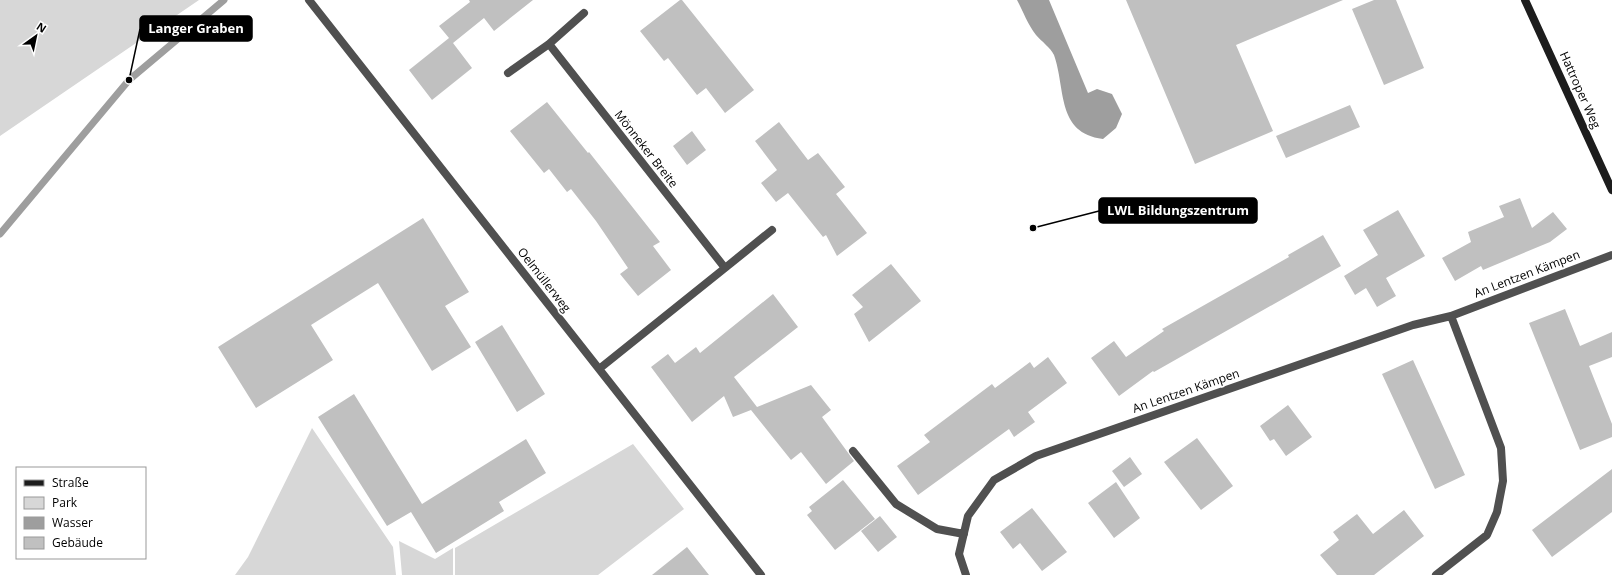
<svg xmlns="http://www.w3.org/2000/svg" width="1612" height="575" viewBox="0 0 1612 575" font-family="'Open Sans',sans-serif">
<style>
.green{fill:#d7d7d7}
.water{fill:#9e9e9e}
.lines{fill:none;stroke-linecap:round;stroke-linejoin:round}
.stream{stroke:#9e9e9e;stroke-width:7}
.building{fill:#c0c0c0}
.street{stroke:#505050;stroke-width:8}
.secondary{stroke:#1d1d1d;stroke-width:8}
.labels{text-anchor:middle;stroke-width:3.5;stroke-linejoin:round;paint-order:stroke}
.street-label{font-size:12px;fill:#000;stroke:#fff}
.leader{fill:none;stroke:#000;stroke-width:1.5}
.callout-dot{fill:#000;stroke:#fff;stroke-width:1.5}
.callout{fill:#000;stroke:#000;stroke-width:1.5}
.callout-label{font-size:13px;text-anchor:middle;font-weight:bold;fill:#fff}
</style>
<rect width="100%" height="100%" fill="#fff"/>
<path class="green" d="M 0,0 L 199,0 L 0,136 Z
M 312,428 L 393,547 L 396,575 L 235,575 L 248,557 Z
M 633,444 L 684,509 L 598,575 L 455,575 L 455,548 Z
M 399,541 L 435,559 L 453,548 L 453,575 L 402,575 Z"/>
<path class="water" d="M 1017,0 L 1049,0 L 1088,93 L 1097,89 L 1112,94 L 1122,114 L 1116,128 L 1103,139 C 1056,133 1066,89 1054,55 C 1051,48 1041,41 1036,35 C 1028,25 1023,11 1017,0 Z"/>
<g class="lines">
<path class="stream" d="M 0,234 L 129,80 L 224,0"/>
</g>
<path class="building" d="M 469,0 L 533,0 L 494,31 L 484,18 L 453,43 L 472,68 L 432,100 L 409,70 L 449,38 L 439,26 L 470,2 Z
M 680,0 L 682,0 L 754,90 L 725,113 L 706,88 L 697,95 L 668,58 L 664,61 L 640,31 Z
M 1126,0 L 1343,0 L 1236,45 L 1273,131 L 1195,164 Z
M 1374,0 L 1396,0 L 1424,68 L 1384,85 L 1352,9 Z
M 547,102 L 588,153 L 589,152 L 660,242 L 653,246 L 671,270 L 638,296 L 620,274 L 628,268 L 596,221 L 571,189 L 567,192 L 549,169 L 544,173 L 510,131 Z
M 1350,105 L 1360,127 L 1286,158 L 1276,136 Z
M 779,122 L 808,160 L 818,153 L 845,187 L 836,194 L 867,233 L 837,256 L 826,235 L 823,237 L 788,193 L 776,202 L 761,183 L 777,170 L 755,141 Z
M 692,131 L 706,150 L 687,165 L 673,146 Z
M 1520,198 L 1532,228 L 1553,212 L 1567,229 L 1550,242 L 1483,270 L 1481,266 L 1455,281 L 1442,258 L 1471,242 L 1468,232 L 1504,217 L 1499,206 Z
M 1398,210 L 1425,256 L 1386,278 L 1396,296 L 1377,307 L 1366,288 L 1355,295 L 1344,276 L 1378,255 L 1363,230 Z
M 423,218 L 469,292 L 445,306 L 471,347 L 432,371 L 378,283 L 311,325 L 333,360 L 256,408 L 218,347 Z
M 1323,235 L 1341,266 L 1154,372 L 1153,371 L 1119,396 L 1091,358 L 1114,341 L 1126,357 L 1164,331 L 1162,329 L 1289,257 L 1288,255 Z
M 891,264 L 921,301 L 869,342 L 854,314 L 863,307 L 852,295 Z
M 773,294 L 798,327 L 734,377 L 757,407 L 811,385 L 831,410 L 822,417 L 854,461 L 826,484 L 801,452 L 791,460 L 751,410 L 733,417 L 724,396 L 692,422 L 651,367 L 668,354 L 675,363 L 696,347 L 700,353 Z
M 1565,309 L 1580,346 L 1612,332 L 1612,357 L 1589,366 L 1612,424 L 1612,437 L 1580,450 L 1529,323 Z
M 502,325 L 545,394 L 517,412 L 475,342 Z
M 1048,357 L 1067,383 L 1028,412 L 1035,422 L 1014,437 L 1009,429 L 918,495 L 897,466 L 930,442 L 924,435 L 992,384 L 995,388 L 1030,362 L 1034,368 Z
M 1413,360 L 1465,475 L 1435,489 L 1382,374 Z
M 354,394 L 422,504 L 526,439 L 546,473 L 499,502 L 504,511 L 436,553 L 411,512 L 387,526 L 318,417 Z
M 1288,405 L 1312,437 L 1286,456 L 1274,439 L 1270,441 L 1260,426 Z
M 1197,438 L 1233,486 L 1201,510 L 1164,462 Z
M 1130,457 L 1142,474 L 1124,487 L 1112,471 Z
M 1612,469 L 1612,512 L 1552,557 L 1532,530 Z
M 843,480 L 875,519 L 835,550 L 807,515 L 812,511 L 809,507 Z
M 1116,482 L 1140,518 L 1114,538 L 1088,503 Z
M 1032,508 L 1067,552 L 1042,571 L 1020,543 L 1013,549 L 1000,532 Z
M 1404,510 L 1424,536 L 1374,575 L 1337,575 L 1320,555 L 1339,540 L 1333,532 L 1357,514 L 1373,534 Z
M 880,516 L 897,537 L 878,552 L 861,531 Z
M 687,547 L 709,575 L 652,575 Z"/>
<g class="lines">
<path class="street" d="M 309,0 L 761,575
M 549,44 L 584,13
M 508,73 L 549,44 L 725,268 L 599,369
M 725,268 L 772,230
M 853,451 L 896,504 L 937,529 L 964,534
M 966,575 L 959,554 L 968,516 L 994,480 L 1036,456 L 1413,325 L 1451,316 L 1612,255
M 1436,575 L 1487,535 L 1497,512 L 1503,481 L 1501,448 L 1451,316"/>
<path class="secondary" d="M 1525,0 L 1612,190"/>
</g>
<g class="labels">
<g class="street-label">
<text transform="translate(1580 90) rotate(66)" y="4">Hattroper Weg</text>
<text transform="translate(646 149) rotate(52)" y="4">Mönneker Breite</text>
<text transform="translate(1527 274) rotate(-21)" y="4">An Lentzen Kämpen</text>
<text transform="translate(544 280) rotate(52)" y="4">Oelmüllerweg</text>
<text transform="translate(1186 391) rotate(-19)" y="4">An Lentzen Kämpen</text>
</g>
</g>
<path class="leader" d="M129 80L140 29M1033 228L1099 211"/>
<g class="callout-dot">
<circle cx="129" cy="80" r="4"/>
<circle cx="1033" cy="228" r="4"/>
</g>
<g class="callout">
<rect x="140" y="16" width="112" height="25" rx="4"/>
<rect x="1099" y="198" width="158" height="25" rx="4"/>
</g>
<g class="callout-label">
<text x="196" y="33">Langer Graben</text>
<text x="1178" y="215">LWL Bildungszentrum</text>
</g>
<rect x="16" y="467" width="130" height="92" fill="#ffffff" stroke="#999999"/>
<rect x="24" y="480" width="20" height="6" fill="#1d1d1d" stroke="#999999"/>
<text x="52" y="487" font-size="12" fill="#000000">Straße</text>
<rect x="24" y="497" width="20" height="12" fill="#d7d7d7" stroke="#999999"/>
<text x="52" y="507" font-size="12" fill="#000000">Park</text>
<rect x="24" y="517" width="20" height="12" fill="#9e9e9e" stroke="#999999"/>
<text x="52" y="527" font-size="12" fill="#000000">Wasser</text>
<rect x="24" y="537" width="20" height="12" fill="#c0c0c0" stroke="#999999"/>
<text x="52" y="547" font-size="12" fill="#000000">Gebäude</text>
<g transform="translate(36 36) rotate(33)" stroke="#ffffff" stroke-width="3" paint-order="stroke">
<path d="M0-3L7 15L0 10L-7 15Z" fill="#000000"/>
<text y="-6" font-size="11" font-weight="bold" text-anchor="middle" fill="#000000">N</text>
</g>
</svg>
